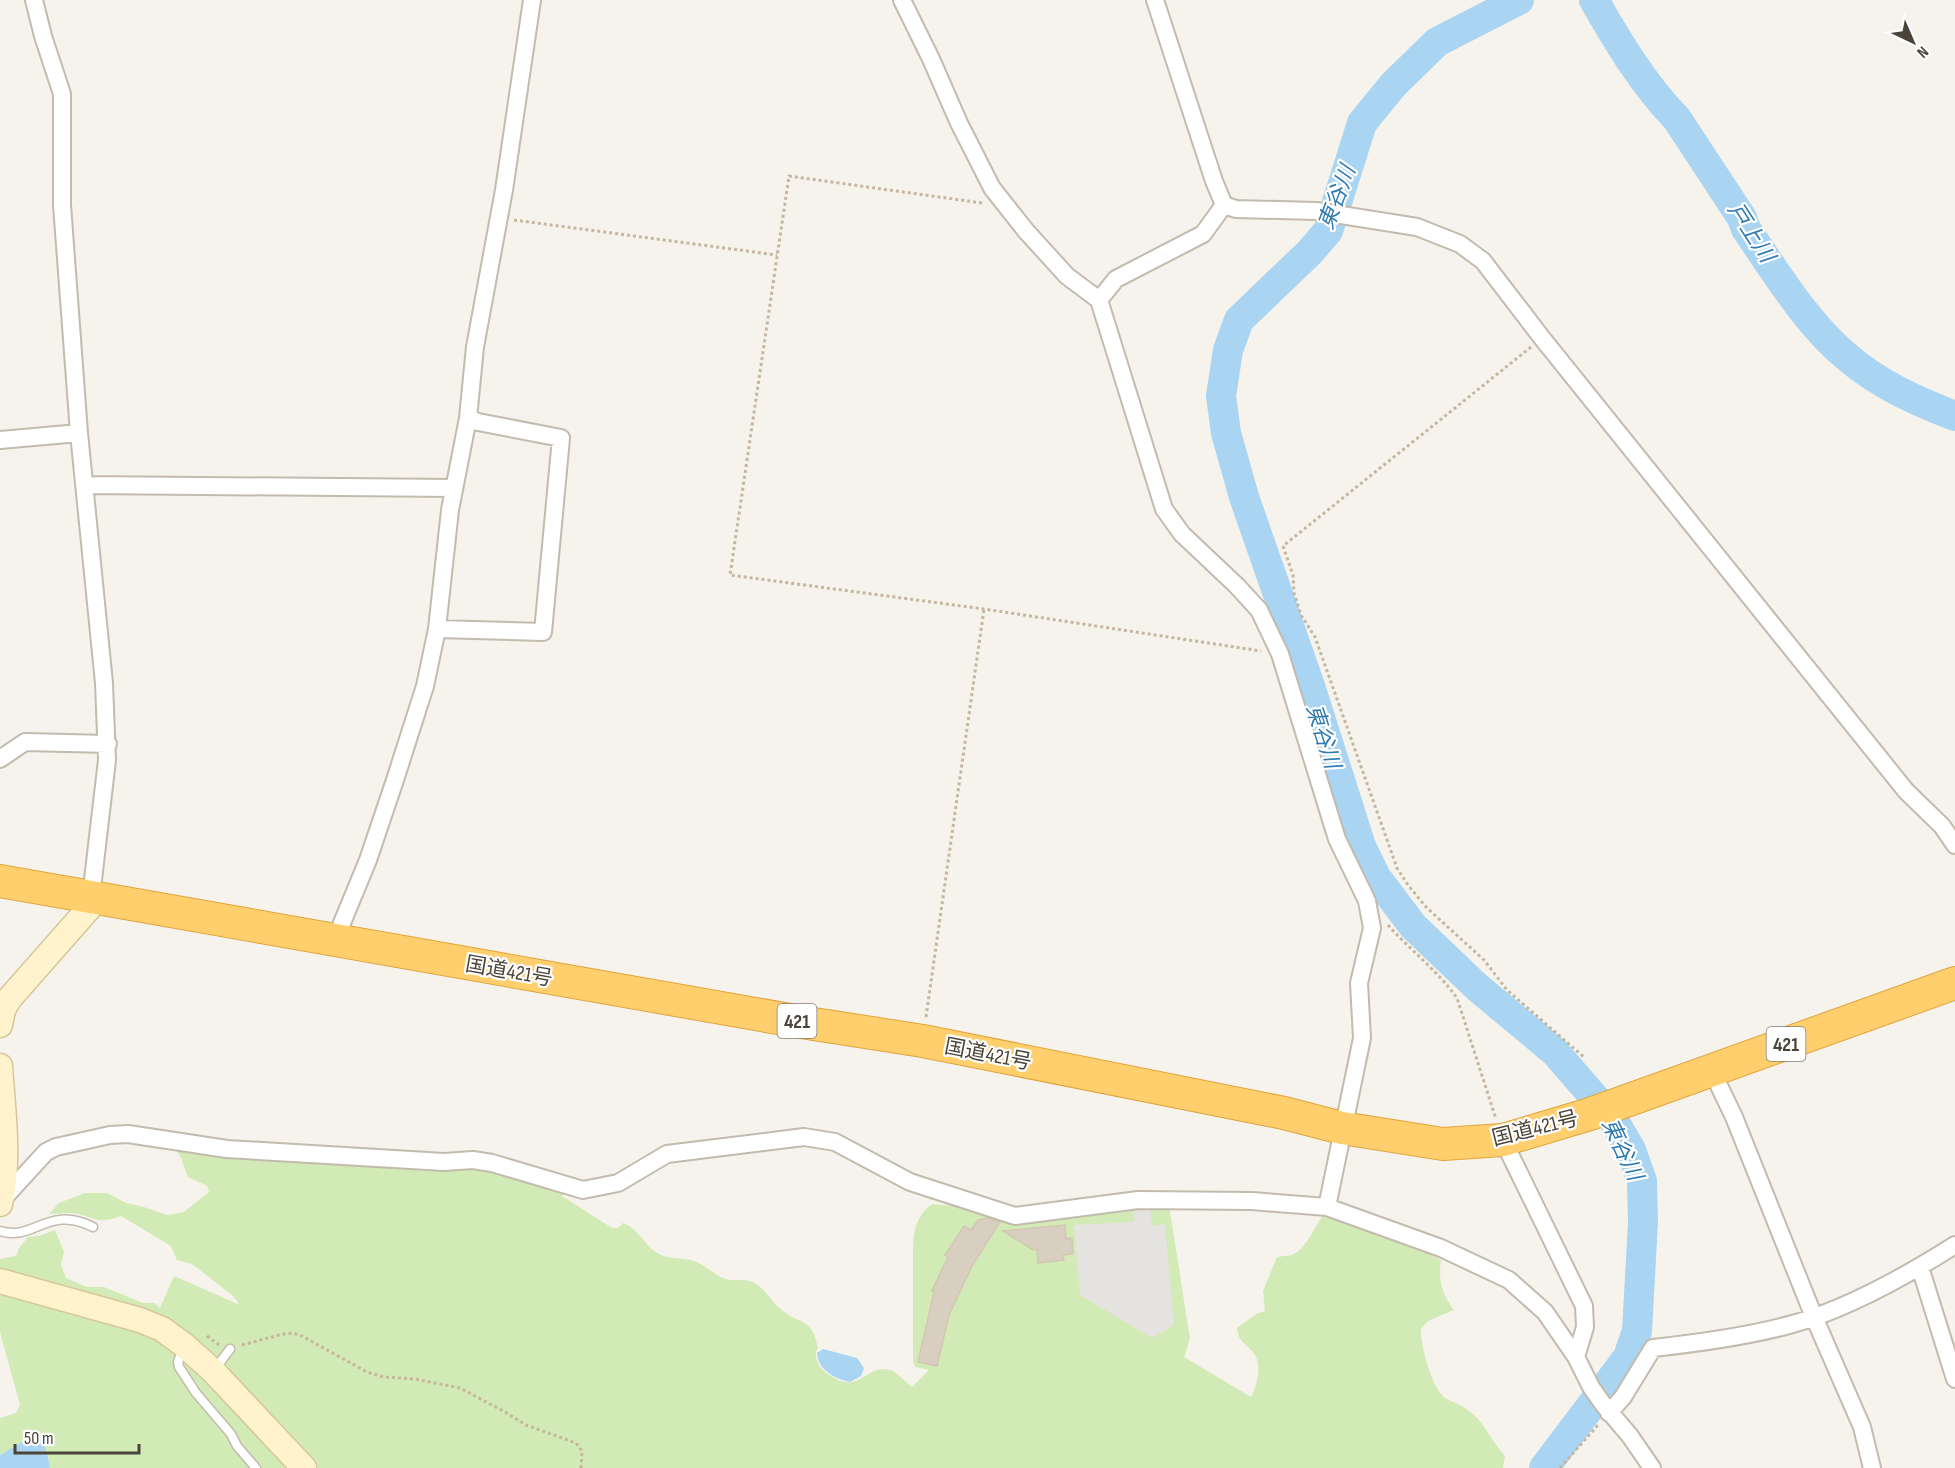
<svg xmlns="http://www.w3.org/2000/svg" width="1955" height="1468" viewBox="0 0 1955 1468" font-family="'Sofia Sans Condensed','Noto Sans JP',sans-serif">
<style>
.green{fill:#d2eab5}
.parking{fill:#e5e3e0}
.water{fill:#a9d4f2}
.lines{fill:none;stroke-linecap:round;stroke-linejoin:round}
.river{stroke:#a9d4f2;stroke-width:30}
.building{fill:#d8cfc1;stroke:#d3c7b4;stroke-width:1.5}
.lane-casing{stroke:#c2bbae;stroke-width:11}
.street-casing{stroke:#c2bbae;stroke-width:20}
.secondary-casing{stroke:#d6c79b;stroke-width:27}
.highway-casing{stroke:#e0a43c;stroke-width:34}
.path{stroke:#c4b79f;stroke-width:3;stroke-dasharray:3 3;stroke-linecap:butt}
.lane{stroke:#fff;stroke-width:8}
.street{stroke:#fff;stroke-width:16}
.secondary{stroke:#fff3cd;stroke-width:24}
.highway{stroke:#ffcf6e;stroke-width:32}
.labels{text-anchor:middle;stroke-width:4.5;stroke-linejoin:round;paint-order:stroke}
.shield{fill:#fff;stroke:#817c74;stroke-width:1.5}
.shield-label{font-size:20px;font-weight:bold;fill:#4b4439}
.street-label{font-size:21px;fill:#4b4439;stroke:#fff}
.water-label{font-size:22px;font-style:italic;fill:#2e7ab2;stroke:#fff}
</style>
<rect width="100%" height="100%" fill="#f6f3ec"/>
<path class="green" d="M 173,1145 L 472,1164 L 566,1191 L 562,1196 L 612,1228 L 618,1228 L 623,1223 C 640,1229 645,1248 661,1255 C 672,1260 686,1257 697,1262 C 707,1267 715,1275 725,1279 C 736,1282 745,1277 756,1284 C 767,1291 772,1303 782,1310 C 801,1326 811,1316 818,1348 C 814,1354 816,1358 819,1365 C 823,1371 827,1374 833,1377 C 859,1394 868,1363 890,1370 C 897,1372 905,1382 912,1387 L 929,1370 L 915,1367 L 913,1360 L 913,1244 C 914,1228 918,1214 932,1204 C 953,1206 973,1206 993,1211 L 1164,1206 L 1170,1211 L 1190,1339 L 1184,1357 L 1251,1397 C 1257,1385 1262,1368 1255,1355 C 1248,1344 1238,1343 1237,1328 L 1256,1314 L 1265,1311 L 1263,1291 L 1277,1257 C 1281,1256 1288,1256 1292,1255 C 1309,1247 1314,1225 1326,1212 L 1389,1234 L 1441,1260 C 1438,1280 1442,1294 1454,1310 L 1428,1321 L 1421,1329 C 1420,1344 1431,1384 1442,1395 C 1447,1401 1456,1402 1462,1406 C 1467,1409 1473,1414 1477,1418 C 1487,1429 1494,1444 1505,1456 L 1503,1468 L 50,1468 L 48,1456 L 30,1437 L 0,1455 L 0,1418 L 16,1413 L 20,1405 L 0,1332 L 0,1259 L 16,1256 L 19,1248 L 28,1237 L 39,1236 L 55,1230 L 64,1252 L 61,1265 L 66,1278 L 87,1287 L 104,1287 L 143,1303 L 154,1303 L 160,1308 L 174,1276 L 240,1305 L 233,1296 L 192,1264 L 177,1260 L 171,1246 L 121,1216 C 98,1224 99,1219 78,1214 C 69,1212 58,1214 49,1214 L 59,1203 L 85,1193 L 107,1193 L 126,1203 L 144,1207 L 167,1215 L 184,1212 L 209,1192 L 207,1186 L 188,1177 L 181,1158 Z"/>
<path class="parking" d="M 1157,1204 L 1151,1210 L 1151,1219 L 1153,1226 L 1165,1224 L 1174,1325 L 1152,1338 L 1080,1295 L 1074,1225 L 1134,1222 L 1134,1206 Z"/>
<path class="water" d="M 823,1349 L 857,1358 L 864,1368 L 861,1376 L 850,1382 C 835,1379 818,1370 817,1353 Z
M 37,1436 C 46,1444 48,1457 50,1468 L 0,1468 L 0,1455 L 30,1437 Z"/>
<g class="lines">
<path class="river" d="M 1519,0 L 1437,42 L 1393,85 L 1362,123 L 1328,231 L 1310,252 L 1239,320 L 1228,350 L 1221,396 L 1226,433 L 1244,497 L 1310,686 L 1361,846 L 1376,877 L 1413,926 L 1477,987 L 1555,1052 L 1613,1119 L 1631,1150 L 1642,1181 L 1643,1222 L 1637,1331 L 1628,1357 L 1544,1468
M 1594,0 C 1618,42 1643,84 1677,119 L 1742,218 L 1746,229 C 1775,271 1807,324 1846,356 C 1878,384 1916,401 1955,416"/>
</g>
<path class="building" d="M 986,1218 L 1000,1222 L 972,1266 L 949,1315 L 937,1366 L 918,1362 L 934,1292 L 932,1291 L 948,1257 L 945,1255 L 964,1226 L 971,1230 L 978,1220 Z
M 1065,1225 L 1066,1239 L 1072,1238 L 1073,1254 L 1063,1255 L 1064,1260 L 1038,1263 L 1037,1249 L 1033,1250 L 1003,1231 Z"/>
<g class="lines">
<g class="lane-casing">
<path id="lane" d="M 0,1231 C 34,1242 48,1204 93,1227
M 183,1348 L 178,1362 L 179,1367 L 196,1393 L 231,1434 L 237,1446 L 256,1468
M 215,1369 L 230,1349"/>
</g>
<g class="street-casing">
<path id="street" d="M 34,0 L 43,36 L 62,94 L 62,205 L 79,433 L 104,683 L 107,760 L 91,897
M 902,0 L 931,59 L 959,123 L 992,188 L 1026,231 L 1067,276 L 1099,300 L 1164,509 L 1182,534 L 1237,586 L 1259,610 L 1280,654 L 1337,839 L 1367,901 L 1372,928 L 1359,983 L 1362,1038 L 1327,1207
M 1155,0 L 1214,181 L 1224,205 L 1236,209 L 1316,211 L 1417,227 L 1460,244 L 1483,261 L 1542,338 L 1906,791 L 1942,826 L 1955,845
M 1099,300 L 1116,279 L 1203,234 L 1224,205
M 0,440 L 79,433
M 85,485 L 454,488
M 437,629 L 543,632 L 561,438 L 478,422 L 468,418
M 0,759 L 25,742 L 108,744
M 335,940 L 368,860 L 395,780 L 425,686 L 437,629 L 450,510 L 468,418 L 475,347 L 504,190 L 532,0
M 1712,1071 L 1734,1117 L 1814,1317 L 1862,1427 L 1872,1468
M 1503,1140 L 1584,1306 L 1585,1327 L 1576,1357
M 1,1201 L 46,1152 L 56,1147 L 110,1135 L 128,1134 L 227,1149 L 444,1162 L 473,1160 L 492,1163 L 583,1190 L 618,1183 L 667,1154 L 804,1137 L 835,1142 L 910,1182 L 1015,1216 L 1138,1200 L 1252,1201 L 1327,1207 L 1441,1248 L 1509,1280 L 1545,1312 L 1576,1357 L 1591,1387 L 1603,1404 L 1630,1436 L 1652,1468
M 1920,1267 L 1955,1379
M 1609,1413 L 1623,1397 L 1653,1348 C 1699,1343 1745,1337 1789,1325 C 1846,1310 1906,1276 1955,1245"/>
</g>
<g class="secondary-casing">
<path id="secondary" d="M 0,1025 L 3,1010 L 9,999 L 98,898
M 0,1066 C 3,1109 10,1162 0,1204
M 0,1281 L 140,1320 L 162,1329 L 184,1345 L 213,1371 L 304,1468"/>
</g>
<g class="highway-casing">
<path id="highway" d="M 0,881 L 801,1022 L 923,1041 L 1284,1113 L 1342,1128 L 1443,1144 L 1503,1140 L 1590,1114 L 1955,983"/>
</g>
<path class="path" d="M 982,203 L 789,176 L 730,575 L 984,609 L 1261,651
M 514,220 L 777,255
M 1531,347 L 1283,546 L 1293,575 L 1294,593 L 1301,615 L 1315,637 L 1397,868 L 1408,885 L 1426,907 L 1484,960 L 1507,990 L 1585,1058
M 1388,925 C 1410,950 1438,971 1457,998 L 1496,1119
M 926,1017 L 984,609
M 207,1336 L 219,1345
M 242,1345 L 283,1334 L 293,1333 L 302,1336 L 367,1372 L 384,1377 L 415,1379 L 460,1388 L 505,1412 L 526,1425 L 576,1443 L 582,1451 L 581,1468
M 1560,1468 L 1598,1425"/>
<use href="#lane" class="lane"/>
<use href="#street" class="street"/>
<use href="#secondary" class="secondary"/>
<use href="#highway" class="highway"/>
</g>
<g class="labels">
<g class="shield">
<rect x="777.5" y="1004" width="39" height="34" rx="4.5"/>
<rect x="1766.5" y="1027" width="39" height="34" rx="4.5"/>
</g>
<g class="shield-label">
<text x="797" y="1028">421</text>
<text x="1786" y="1051">421</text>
</g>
<g class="street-label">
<text transform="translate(509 971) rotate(10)" y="7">国道421号</text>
<text transform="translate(988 1054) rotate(11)" y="7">国道421号</text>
<text transform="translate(1535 1128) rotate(-14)" y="7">国道421号</text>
</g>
<g class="water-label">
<text transform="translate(1336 197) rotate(-69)" y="8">東谷川</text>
<text transform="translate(1752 232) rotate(57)" y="8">戸上川</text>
<text transform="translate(1324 736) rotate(72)" y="8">東谷川</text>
<text transform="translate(1623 1149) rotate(65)" y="8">東谷川</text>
</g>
</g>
<g transform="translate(1913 42) rotate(136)" stroke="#ffffff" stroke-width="4.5" paint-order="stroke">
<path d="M0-4.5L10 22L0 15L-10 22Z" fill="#4b4439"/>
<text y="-9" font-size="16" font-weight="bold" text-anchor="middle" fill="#4b4439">N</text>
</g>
<path d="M15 1444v9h124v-9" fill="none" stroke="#4b4439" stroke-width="3"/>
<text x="24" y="1444" font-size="18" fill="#4b4439" stroke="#ffffff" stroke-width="4.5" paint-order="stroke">50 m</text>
</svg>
